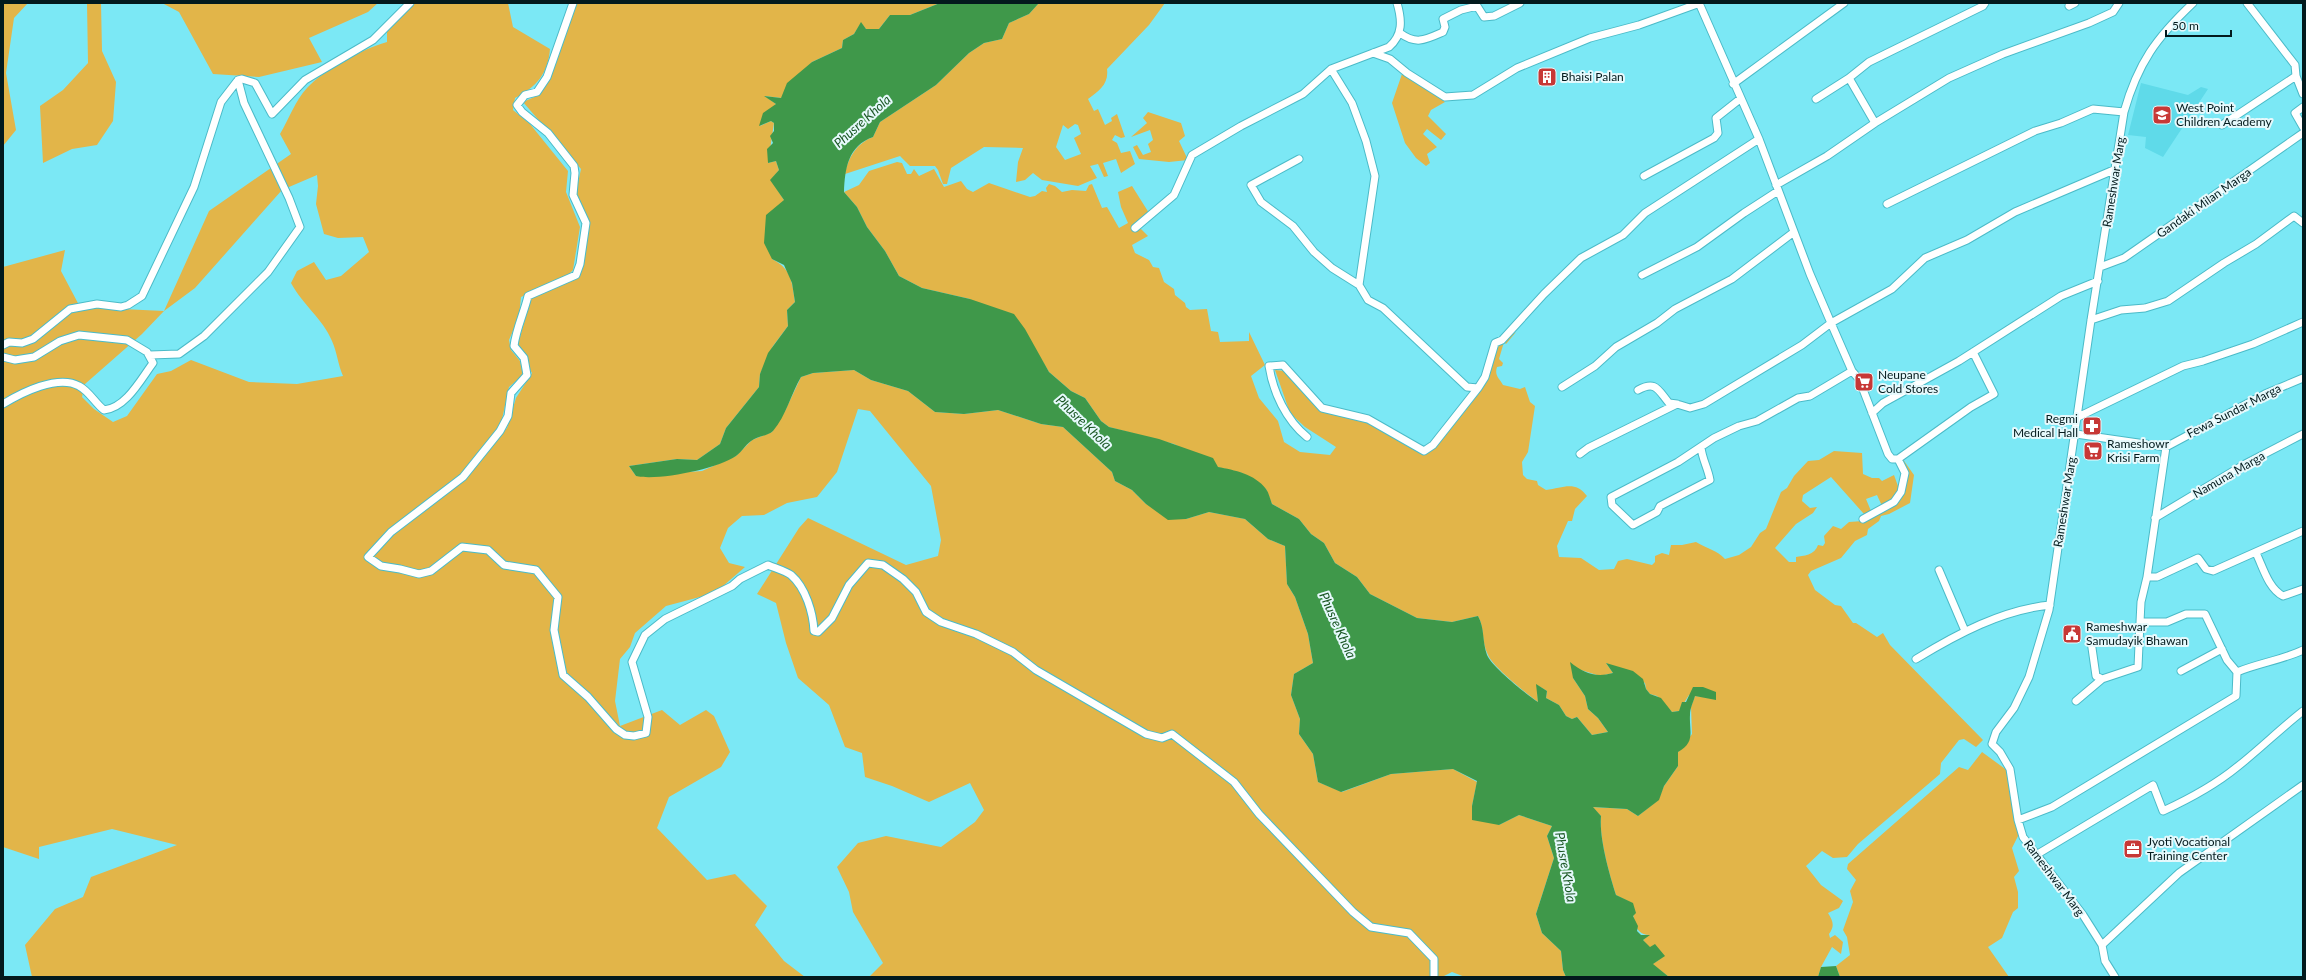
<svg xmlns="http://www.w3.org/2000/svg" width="2306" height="980" viewBox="0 0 2306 980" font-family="Lato,sans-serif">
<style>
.built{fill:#5fdae9}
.green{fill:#e2b549;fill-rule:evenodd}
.water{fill:#3f984a}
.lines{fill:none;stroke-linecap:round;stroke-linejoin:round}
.street-casing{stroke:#4bbbc8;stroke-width:9}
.street{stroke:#fff;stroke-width:7}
.labels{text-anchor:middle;stroke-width:4;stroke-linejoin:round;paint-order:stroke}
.poi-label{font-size:12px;fill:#031a1d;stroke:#e6f9fc;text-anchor:start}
.street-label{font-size:12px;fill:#031a1d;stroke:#e6f9fc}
.water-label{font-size:13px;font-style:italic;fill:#1b5724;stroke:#e6f9fc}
</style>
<rect width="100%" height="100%" fill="#7be8f5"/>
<path class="built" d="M 2141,83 L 2188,95 L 2201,87 L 2208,89 L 2163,157 L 2145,148 L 2146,137 L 2128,135 Z"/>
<path class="green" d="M 3,3 L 28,3 L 14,18 L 6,73 L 16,130 L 3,146 Z
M 87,3 L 101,3 L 102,51 L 116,82 L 113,121 L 97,145 L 72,149 L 43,163 L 40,106 L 63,90 L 88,63 Z
M 162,3 L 378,3 L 368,12 L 309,38 L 322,62 L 259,77 L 213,74 L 179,12 Z
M 414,3 L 508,3 L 513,27 L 550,49 C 548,73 537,87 515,98 L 513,110 L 530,124 L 568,171 L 566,192 L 580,227 L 573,270 L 567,276 L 521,297 L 519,317 L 509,340 L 511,350 L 520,361 L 523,375 L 509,387 L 501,424 L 461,482 L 507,428 L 516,398 L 532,373 L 517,347 L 531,299 L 579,276 L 589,221 L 576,192 L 581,169 L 523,102 L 539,95 L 549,80 L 576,3 L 940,3 L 910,15 L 890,15 L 879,29 L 866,29 L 861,23 L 854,34 L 843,40 L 842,48 L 812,62 L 781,98 L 765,96 L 776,104 L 760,126 L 771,121 L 774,123 L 768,163 L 776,161 L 779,170 L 771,180 L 784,200 L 772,259 C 792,269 792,282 795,302 L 787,310 L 788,326 L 773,346 L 760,374 L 759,387 L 726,428 L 720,444 L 697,460 L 677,459 L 629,466 L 636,476 L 702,471 L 736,456 L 752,440 L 772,432 L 785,411 L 801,377 L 813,373 L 854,370 L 871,380 L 908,391 L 935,412 L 964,414 L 998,410 L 1041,424 L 1063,427 L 1112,472 L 1115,481 L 1132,490 L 1146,504 L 1186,519 L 1209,512 L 1245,519 L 1268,539 L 1285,546 L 1287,584 L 1295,597 L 1308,634 L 1313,663 L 1294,674 L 1291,695 L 1300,719 L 1299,734 L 1313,754 L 1318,782 L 1342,792 L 1391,774 L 1453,769 L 1477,782 L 1472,806 L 1499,825 L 1519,815 L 1552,826 L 1547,836 L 1554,858 L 1536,914 L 1542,933 L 1561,951 L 1563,970 L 1566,977 L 1465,977 L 1452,972 L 1442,977 L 869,977 L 883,963 L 853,912 L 849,892 L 837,867 L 858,843 L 886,836 L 941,847 L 975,822 L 984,810 L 970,783 L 929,802 L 892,786 L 865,777 L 862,753 L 845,747 L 829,705 L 798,678 L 786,643 L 776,603 L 757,594 L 799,528 L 808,518 L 906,565 L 938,556 L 941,540 L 931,486 L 870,411 L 858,409 L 837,472 L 817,497 L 787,503 L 764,515 L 742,516 L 728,528 L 720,548 L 729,563 L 745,567 L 715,593 L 666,606 L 635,633 L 630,647 L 620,659 L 615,701 L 620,726 L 662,710 L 680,725 L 706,710 L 714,716 L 730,752 L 721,767 L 669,797 L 657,828 L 707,880 L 735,874 L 767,906 L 755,925 L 784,961 L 805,977 L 32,977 L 25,945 L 55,909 L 83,897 L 91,877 L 177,845 L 112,829 L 39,847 L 39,859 L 3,847 L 3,267 L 65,250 L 61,271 L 80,307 L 164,311 L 209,211 L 291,154 L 280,134 C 289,119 295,101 307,88 C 325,69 362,49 387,42 L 387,32 ZM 317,175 L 318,186 L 316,204 L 324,234 L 338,238 L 363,237 L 369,252 L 341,276 L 326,280 L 314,262 L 297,271 L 291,283 C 302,304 323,319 332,341 C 337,352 338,365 343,376 L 297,384 L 249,382 L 191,360 L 171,371 L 157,374 L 127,416 L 113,422 L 94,409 L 82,397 L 85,384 L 142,334 L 164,311 L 195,288 L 282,190 Z
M 1039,3 L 1165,3 L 1149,25 L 1107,69 C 1109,84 1099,91 1088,99 L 1094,111 L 1098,109 L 1105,125 L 1112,121 L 1111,118 L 1117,114 L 1125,137 L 1121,138 L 1115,135 L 1112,140 L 1117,143 L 1121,153 L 1130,151 L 1135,164 L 1121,173 L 1116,159 L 1103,163 L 1108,176 L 1104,177 L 1098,164 L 1090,166 L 1097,178 L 1078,186 L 1042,180 L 1033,173 L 1025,180 L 1016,182 L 1018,162 L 1023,148 L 984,147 L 951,168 L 947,184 L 943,184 L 938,170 L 935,166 L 910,166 L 900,156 L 845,174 C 848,157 857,143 873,137 L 880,122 L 936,85 L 969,53 L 984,43 L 1002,39 L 1009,23 L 1029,14 ZM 1075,124 L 1078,125 L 1081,134 L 1074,138 L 1081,154 L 1065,160 L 1056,147 L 1063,125 L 1068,129 Z
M 1402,74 L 1411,78 L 1445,102 L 1431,110 L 1428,116 L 1446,134 L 1441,140 L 1427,129 L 1423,134 L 1437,147 L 1427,154 L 1430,163 L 1426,166 L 1416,158 L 1405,143 L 1392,103 Z
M 1148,112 L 1181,123 L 1185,136 L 1179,141 L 1188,160 L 1169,162 L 1139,159 L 1133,147 L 1137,145 L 1143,155 L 1151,152 L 1148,144 L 1153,140 L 1150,130 L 1131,137 L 1147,123 L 1143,118 Z
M 897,162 L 902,163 L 907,174 L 911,174 L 914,169 L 919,176 L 934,169 L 944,187 L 961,181 L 967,189 L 973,192 L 989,183 L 1030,197 L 1035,196 L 1042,191 L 1047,192 L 1046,188 L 1049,184 L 1055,186 L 1062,192 L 1072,190 L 1086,191 L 1089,185 L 1092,184 L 1102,208 L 1107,207 L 1119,228 L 1128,223 L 1121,207 L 1118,192 L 1132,186 L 1149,213 L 1140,228 L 1148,236 L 1132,245 L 1135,253 L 1149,260 L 1153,267 L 1159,268 L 1164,282 L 1174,289 L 1175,295 L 1185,303 L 1186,307 L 1190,310 L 1207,309 L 1211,331 L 1218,332 L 1220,342 L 1249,341 L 1249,332 L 1265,365 L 1251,376 L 1259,398 L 1278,421 L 1284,442 L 1300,452 L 1330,455 L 1336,447 L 1305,427 L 1290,413 L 1275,370 L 1285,371 L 1321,409 L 1371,423 L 1413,445 L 1423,455 L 1457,421 L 1480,392 L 1498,347 L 1503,341 L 1516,332 L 1506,344 L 1504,342 L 1499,359 L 1503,363 L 1502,366 L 1497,367 C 1494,376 1500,379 1503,385 L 1520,389 L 1525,387 L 1530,402 L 1535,406 L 1528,452 L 1522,462 L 1523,475 L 1527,479 L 1537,481 L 1538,485 L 1546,490 C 1563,488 1575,480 1587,496 L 1575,509 L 1572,521 L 1568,521 L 1557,546 L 1559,557 L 1581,558 L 1599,570 L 1614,569 L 1618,561 L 1627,559 L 1652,565 L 1655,562 L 1655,556 L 1662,553 L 1669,555 L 1671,545 L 1682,545 L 1696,542 C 1707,549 1717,550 1725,559 L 1739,555 L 1751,547 L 1760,533 L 1766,529 L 1781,492 L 1787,488 L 1794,476 L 1808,461 L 1819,460 L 1834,451 L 1862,453 L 1863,474 L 1872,478 L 1879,478 L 1882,481 L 1894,475 L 1899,489 L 1893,500 L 1882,506 L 1877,495 L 1866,499 L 1871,511 L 1864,514 L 1831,477 L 1803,495 L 1802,501 L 1810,508 L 1817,507 L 1813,513 L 1796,524 L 1775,548 L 1789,562 L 1796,562 L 1796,557 C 1803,556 1815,555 1818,545 L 1823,546 L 1825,543 L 1824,536 L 1833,526 L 1841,529 L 1849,522 L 1863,521 L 1903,494 L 1908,477 L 1902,458 L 1914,475 L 1910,503 L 1889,514 L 1881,516 L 1879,521 L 1868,529 L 1867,535 L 1855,541 L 1841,558 L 1811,571 L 1808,575 L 1815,590 L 1835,605 L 1841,606 L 1853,623 L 1856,623 L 1877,637 L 1883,633 L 1890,645 L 1983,740 L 1976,747 L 1964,739 L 1959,740 L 1941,763 L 1940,774 L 1858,844 L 1847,857 L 1833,858 L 1822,851 L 1806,866 L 1821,885 L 1843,901 L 1839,908 L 1828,913 C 1833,921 1835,926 1829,934 L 1830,938 L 1835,935 L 1843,942 L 1841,954 L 1832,947 L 1821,967 L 1818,977 L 1669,977 L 1652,964 L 1659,960 L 1643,940 L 1649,935 C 1633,934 1633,917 1633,904 L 1616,895 C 1609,873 1599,838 1601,816 L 1592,807 L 1627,809 L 1638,816 L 1658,800 L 1664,786 L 1678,766 L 1678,752 L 1692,734 L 1691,707 L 1695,696 L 1713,698 L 1716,692 L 1689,695 L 1679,711 L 1672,712 L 1657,696 L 1650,694 L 1646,689 L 1645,683 L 1606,663 L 1613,673 L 1600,676 L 1581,670 L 1573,678 L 1585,696 L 1588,709 L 1598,718 L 1608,732 L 1592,735 L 1577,717 L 1572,719 L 1566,716 L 1559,705 L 1546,698 L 1547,691 L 1537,685 L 1538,702 C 1527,694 1493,667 1488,655 C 1481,641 1485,629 1478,616 L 1452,622 L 1417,618 L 1370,594 L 1357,577 L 1335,563 L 1324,543 L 1311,534 L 1299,519 L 1272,504 L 1266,489 L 1242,473 L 1217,467 L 1174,444 L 1109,427 L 1101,421 L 1085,398 L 1071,391 L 1049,372 L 1040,357 L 970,299 L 922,288 L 899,276 L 885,251 L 867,227 L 857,207 L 844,192 L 859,185 L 869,171 Z
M 1982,752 L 2008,771 L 2019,834 L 2012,848 L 2019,871 L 2014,877 L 2018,892 L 2018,908 L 2013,912 L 2002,938 L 1988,947 L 2009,977 L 1840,977 L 1836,966 L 1850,955 L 1847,937 L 1843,930 L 1853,902 L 1850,891 L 1856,880 L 1847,869 L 1848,864 L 1959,767 L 1968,770 Z"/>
<path class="water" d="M 940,3 L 1039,3 L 1029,14 L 1009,23 L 1002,39 L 984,43 L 969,53 L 936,85 L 880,122 L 873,137 C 848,146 845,168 844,192 L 857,207 L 867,227 L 885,251 L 899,276 L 922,288 L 970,299 L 1014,314 L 1025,329 L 1049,372 L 1071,391 L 1085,398 L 1101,421 L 1109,427 L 1159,439 L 1213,458 L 1218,467 C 1234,470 1255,474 1266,489 C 1269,493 1270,499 1272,504 L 1299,519 L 1311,534 L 1324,543 L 1335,563 L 1357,577 L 1370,594 L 1417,618 L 1452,622 L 1478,616 C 1485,629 1482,641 1487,655 C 1492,667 1526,694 1538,702 L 1536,684 L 1547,691 L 1546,698 L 1559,705 L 1566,716 L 1572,719 L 1577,717 L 1592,735 L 1608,732 L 1598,718 L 1588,709 L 1585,696 L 1573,678 L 1570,662 C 1584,673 1595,678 1613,673 L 1606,663 L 1633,671 L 1643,679 L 1646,689 L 1650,694 L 1661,698 L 1672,712 L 1679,711 L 1682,702 L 1686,702 L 1693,687 L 1703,687 L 1716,692 L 1716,700 L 1695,696 C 1693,703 1690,708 1690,715 C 1689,731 1696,742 1678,752 L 1678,766 L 1664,786 L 1659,800 L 1638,816 L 1627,809 L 1593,807 L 1601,816 C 1599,838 1609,873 1616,895 L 1633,903 L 1636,913 L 1633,916 L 1638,926 L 1637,931 L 1641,935 L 1650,935 L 1643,940 L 1650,947 L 1655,944 L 1665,956 L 1653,964 L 1669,977 L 1566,977 L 1563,970 L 1561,951 L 1542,933 L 1536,914 L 1554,858 L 1547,836 L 1552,826 L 1519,815 L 1499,825 L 1472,820 L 1472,806 L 1477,781 L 1453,769 L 1391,774 L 1341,792 L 1318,782 L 1313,754 L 1299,734 L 1300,719 L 1291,695 L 1294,674 L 1313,663 L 1308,634 L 1295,597 L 1287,584 L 1285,546 L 1268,539 L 1245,519 L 1209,512 L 1186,519 L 1168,520 L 1146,504 L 1132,490 L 1115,481 L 1112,472 L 1063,427 L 1041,424 L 998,410 L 964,414 L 935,412 L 908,391 L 871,380 L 854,370 L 813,373 L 801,377 C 791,394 786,416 773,431 C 768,436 757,436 751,441 C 745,445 742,452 736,456 C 717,469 658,481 636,476 L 629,466 L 677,459 L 697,460 L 720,444 L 726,428 L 759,387 L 760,374 L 768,353 L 788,326 L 787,310 L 795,302 L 792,283 L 784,265 L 772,259 L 764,243 L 766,215 L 784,200 L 770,180 L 779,170 L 776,161 L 768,163 L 767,149 L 773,143 L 770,136 L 774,131 L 774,123 L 771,121 L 759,126 L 763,113 L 776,104 L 764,96 L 781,98 L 787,83 L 812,62 L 842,48 L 843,40 L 854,34 L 861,22 L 866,29 L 879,29 L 890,15 L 910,15 Z
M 1836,966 L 1840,977 L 1818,977 L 1821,967 Z"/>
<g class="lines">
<g class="street-casing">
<path id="street" d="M 573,3 L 547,77 L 537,92 L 525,95 L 517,105 L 522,112 L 548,133 L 574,166 L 575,173 L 573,195 L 586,223 L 580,264 L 576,275 L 528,296 C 524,313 516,329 514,346 L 524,358 L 527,375 L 511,393 L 508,416 L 500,431 L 463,477 L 391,532 L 368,557 L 381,566 L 400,569 L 419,574 L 431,571 L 462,547 L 488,550 L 504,565 L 536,570 L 558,597 L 554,630 L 563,675 L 588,697 L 616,729 L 625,735 L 634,736 L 646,733 L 648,717 L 632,662 L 645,635 L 665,619 L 732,586 L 740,579 L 768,565 C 775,568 785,571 791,575 C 806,588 813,613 814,631 L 818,632 L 832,618 L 849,585 L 868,563 L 883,565 L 903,579 L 916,592 L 926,612 L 941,622 L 976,634 L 1013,652 L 1036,670 L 1146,734 L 1162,738 L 1172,734 L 1234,782 L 1259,814 L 1353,912 L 1371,927 L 1409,933 L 1434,959 L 1434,977
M 1699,3 L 1759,139 L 1810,274 L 1831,323 L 1892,289 L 1925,258 L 1967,240 L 2015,212 L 2116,169
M 2247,3 L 2295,65 L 2296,76 L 2303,94
M 2069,6 L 2075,3
M 1400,33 C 1416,45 1425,40 1443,32 L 1445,27 L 1443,19 L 1461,10 L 1477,6 L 1484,17 L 1494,16 L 1520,3
M 1373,53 L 1390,59 L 1407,73 L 1445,97 L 1473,95 L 1517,68 L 1590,38 L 1639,25 L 1700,3
M 1331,69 L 1352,103 L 1366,141 L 1375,176 L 1359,285 L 1368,300 L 1383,308 L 1467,387 L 1478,388 L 1485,377 L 1495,343 L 1502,340 L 1544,294 L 1581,258 L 1623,235 L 1645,213 L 1759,139
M 1849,78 L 1869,62 L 1983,6 L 1985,3
M 1733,84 L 1844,3
M 2303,107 L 2295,113 L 2303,127
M 1875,123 L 1949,78 L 2003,54 L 2089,23 L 2113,12 L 2119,3
M 2222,125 L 2296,76
M 1299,159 L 1251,185 L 1261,202 L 1293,226 L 1314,252 L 1332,268 L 1359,285
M 1644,176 L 1714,138 L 1718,133 L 1716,118 L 1740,99
M 1776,185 L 1827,156 L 1875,123 L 1849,78 L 1816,99
M 1887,204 L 2035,131 L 2061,123 L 2093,109 L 2124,112
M 1135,228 L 1174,195 L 1192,155 L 1241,126 L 1303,94 L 1331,69 L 1389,47 C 1403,35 1402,20 1397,3
M 2100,267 L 2124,258 L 2303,133
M 1642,275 L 1697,247 L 1744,213 L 1778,191
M 2091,320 L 2121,310 L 2145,308 L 2168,301 L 2224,263 L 2256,244 L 2294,216 L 2303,223
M 3,345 L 9,342 L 22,343 L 33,339 L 70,309 L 97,304 L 121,307 L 128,305 L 142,296 L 194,187 L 221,102 L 238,80 L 242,79 L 255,83 L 272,114 L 305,80 L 373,40 L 410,3
M 150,355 L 179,354 L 204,336 L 268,272 L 300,227 L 289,198 L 244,103 L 238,80
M 3,357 L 15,360 L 34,357 L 60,341 L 79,335 L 127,340 L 147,352 L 153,363 C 141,379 126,408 104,410 C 95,403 89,391 79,386 C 58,374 21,393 3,404
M 1562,387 L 1595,366 L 1616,347 L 1657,323 L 1675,309 L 1732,279 L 1794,232
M 1638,390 C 1656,380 1658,390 1669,403 L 1677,404
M 1872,413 L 1883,403 L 1959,361 L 2061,296 L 2098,281
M 2078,417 L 2183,366 L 2203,361 L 2253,344 L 2303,322
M 2076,434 L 2166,447 L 2147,577 L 2157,577 L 2198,558 L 2206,569 L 2213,571 L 2303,531
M 1307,437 C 1286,420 1273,392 1269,366 L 1283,365 L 1322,408 L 1368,419 L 1424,451 L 1433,445 L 1478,388
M 1701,447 C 1702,459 1708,468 1710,480 L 1660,506 L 1657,512 L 1633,525 L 1612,505 L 1611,497 L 1678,462 L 1714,438 L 1739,426 L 1757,421 L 1798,398 L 1810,396 L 1852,371
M 2166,447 L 2265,394 L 2303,378
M 1580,454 L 1588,448 L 1677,404 L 1690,408 L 1704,404 L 1802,345 L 1831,323 L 1852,371 L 1859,379 L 1888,454 L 1892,459 L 1898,459 L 1971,407 L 1994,394 L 1973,352
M 2155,518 L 2245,464 L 2303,434
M 1863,519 L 1894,502 L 1901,492 L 1905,473 L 1898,459
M 2256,553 C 2263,567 2268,588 2283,596 L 2303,589
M 1939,570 L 1965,631
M 2091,641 L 2096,676 L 2102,679
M 1916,659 C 1957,634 2002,610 2050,605
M 2181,671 L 2222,649
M 2237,672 C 2259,663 2282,660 2303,650
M 2076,701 L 2102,679 L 2138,667 L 2140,622
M 2018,820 L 2052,807 L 2236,696 L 2237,672 L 2227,660 L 2205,614 L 2186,614 L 2167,622 L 2140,622 L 2141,602 L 2147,577
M 2036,855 L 2153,785 L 2163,811 C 2189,799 2215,785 2237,767 C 2260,749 2280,729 2303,711
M 2102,945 L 2179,873 L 2303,785
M 2115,977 L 2105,961 L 2102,945 L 2083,915 L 2023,837 L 2018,820 L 2010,769 L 2000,752 L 1992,744 L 1996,732 L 2014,708 L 2029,677 L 2049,610 L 2091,320 L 2124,112 C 2138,63 2156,38 2193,3"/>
</g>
<use href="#street" class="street"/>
</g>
<defs>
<g id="building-square" transform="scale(1)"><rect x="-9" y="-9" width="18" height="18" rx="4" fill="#c73836" stroke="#e6f9fc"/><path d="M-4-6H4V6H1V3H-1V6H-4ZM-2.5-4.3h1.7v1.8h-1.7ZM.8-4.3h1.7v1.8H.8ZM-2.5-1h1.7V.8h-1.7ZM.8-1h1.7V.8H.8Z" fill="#fff"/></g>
<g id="school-square" transform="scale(1)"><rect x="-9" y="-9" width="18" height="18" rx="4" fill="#c73836" stroke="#e6f9fc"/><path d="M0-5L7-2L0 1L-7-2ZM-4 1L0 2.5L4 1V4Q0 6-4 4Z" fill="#fff"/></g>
<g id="supermarket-square" transform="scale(1)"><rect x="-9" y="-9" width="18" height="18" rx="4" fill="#c73836" stroke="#e6f9fc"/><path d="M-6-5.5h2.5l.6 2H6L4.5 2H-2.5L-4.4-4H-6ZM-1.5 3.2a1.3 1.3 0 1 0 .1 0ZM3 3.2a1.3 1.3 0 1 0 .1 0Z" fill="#fff"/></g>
<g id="pharmacy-square" transform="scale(1)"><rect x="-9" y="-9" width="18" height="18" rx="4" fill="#c73836" stroke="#e6f9fc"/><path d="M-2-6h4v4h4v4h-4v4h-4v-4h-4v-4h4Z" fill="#fff"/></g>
<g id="civic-square" transform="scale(1)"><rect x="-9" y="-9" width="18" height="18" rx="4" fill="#c73836" stroke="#e6f9fc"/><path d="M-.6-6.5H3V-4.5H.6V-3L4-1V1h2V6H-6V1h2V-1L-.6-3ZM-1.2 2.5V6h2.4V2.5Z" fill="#fff"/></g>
<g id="office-square" transform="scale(1)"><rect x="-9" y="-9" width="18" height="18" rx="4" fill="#c73836" stroke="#e6f9fc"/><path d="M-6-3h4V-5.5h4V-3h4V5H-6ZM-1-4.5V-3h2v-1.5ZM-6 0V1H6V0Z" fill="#fff"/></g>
</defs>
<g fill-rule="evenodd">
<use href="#building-square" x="1547" y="77"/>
<use href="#school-square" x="2162" y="115"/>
<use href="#supermarket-square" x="1864" y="382"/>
<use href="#pharmacy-square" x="2092" y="426"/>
<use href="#supermarket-square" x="2093" y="451"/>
<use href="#civic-square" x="2072" y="634"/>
<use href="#office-square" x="2133" y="849"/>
</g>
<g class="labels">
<g class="poi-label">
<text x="1561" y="81">Bhaisi Palan</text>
<text x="2176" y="112">West Point<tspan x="2176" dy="14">Children Academy</tspan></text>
<text x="1878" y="379">Neupane<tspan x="1878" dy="14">Cold Stores</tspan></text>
<text x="2078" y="423" text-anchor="end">Regmi<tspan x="2078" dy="14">Medical Hall</tspan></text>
<text x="2107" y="448">Rameshowr<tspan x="2107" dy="14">Krisi Farm</tspan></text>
<text x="2086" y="631">Rameshwar<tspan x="2086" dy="14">Samudayik Bhawan</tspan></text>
<text x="2147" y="846">Jyoti Vocational<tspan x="2147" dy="14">Training Center</tspan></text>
</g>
<g class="street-label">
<text transform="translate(2114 182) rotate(-81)" y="4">Rameshwar Marg</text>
<text transform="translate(2204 203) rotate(-35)" y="4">Gandaki Milan Marga</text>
<text transform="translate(2234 411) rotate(-27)" y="4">Fewa Sundar Marga</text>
<text transform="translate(2229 475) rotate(-30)" y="4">Namuna Marga</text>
<text transform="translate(2065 502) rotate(-81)" y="4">Rameshwar Marg</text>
<text transform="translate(2054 878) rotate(53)" y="4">Rameshwar Marg</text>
</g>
<g class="water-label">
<text transform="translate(862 121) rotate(-42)" y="5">Phusre Khola</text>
<text transform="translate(1084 422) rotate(44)" y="5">Phusre Khola</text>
<text transform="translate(1338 625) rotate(66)" y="5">Phusre Khola</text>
<text transform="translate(1566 867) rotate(80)" y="5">Phusre Khola</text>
</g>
</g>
<rect width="2306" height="980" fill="none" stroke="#031a1d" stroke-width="8"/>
<path d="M2166 30v6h65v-6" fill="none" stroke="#031a1d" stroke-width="2"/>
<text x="2172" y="30" font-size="12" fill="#031a1d" stroke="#e6f9fc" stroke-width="3" paint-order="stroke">50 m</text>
</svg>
